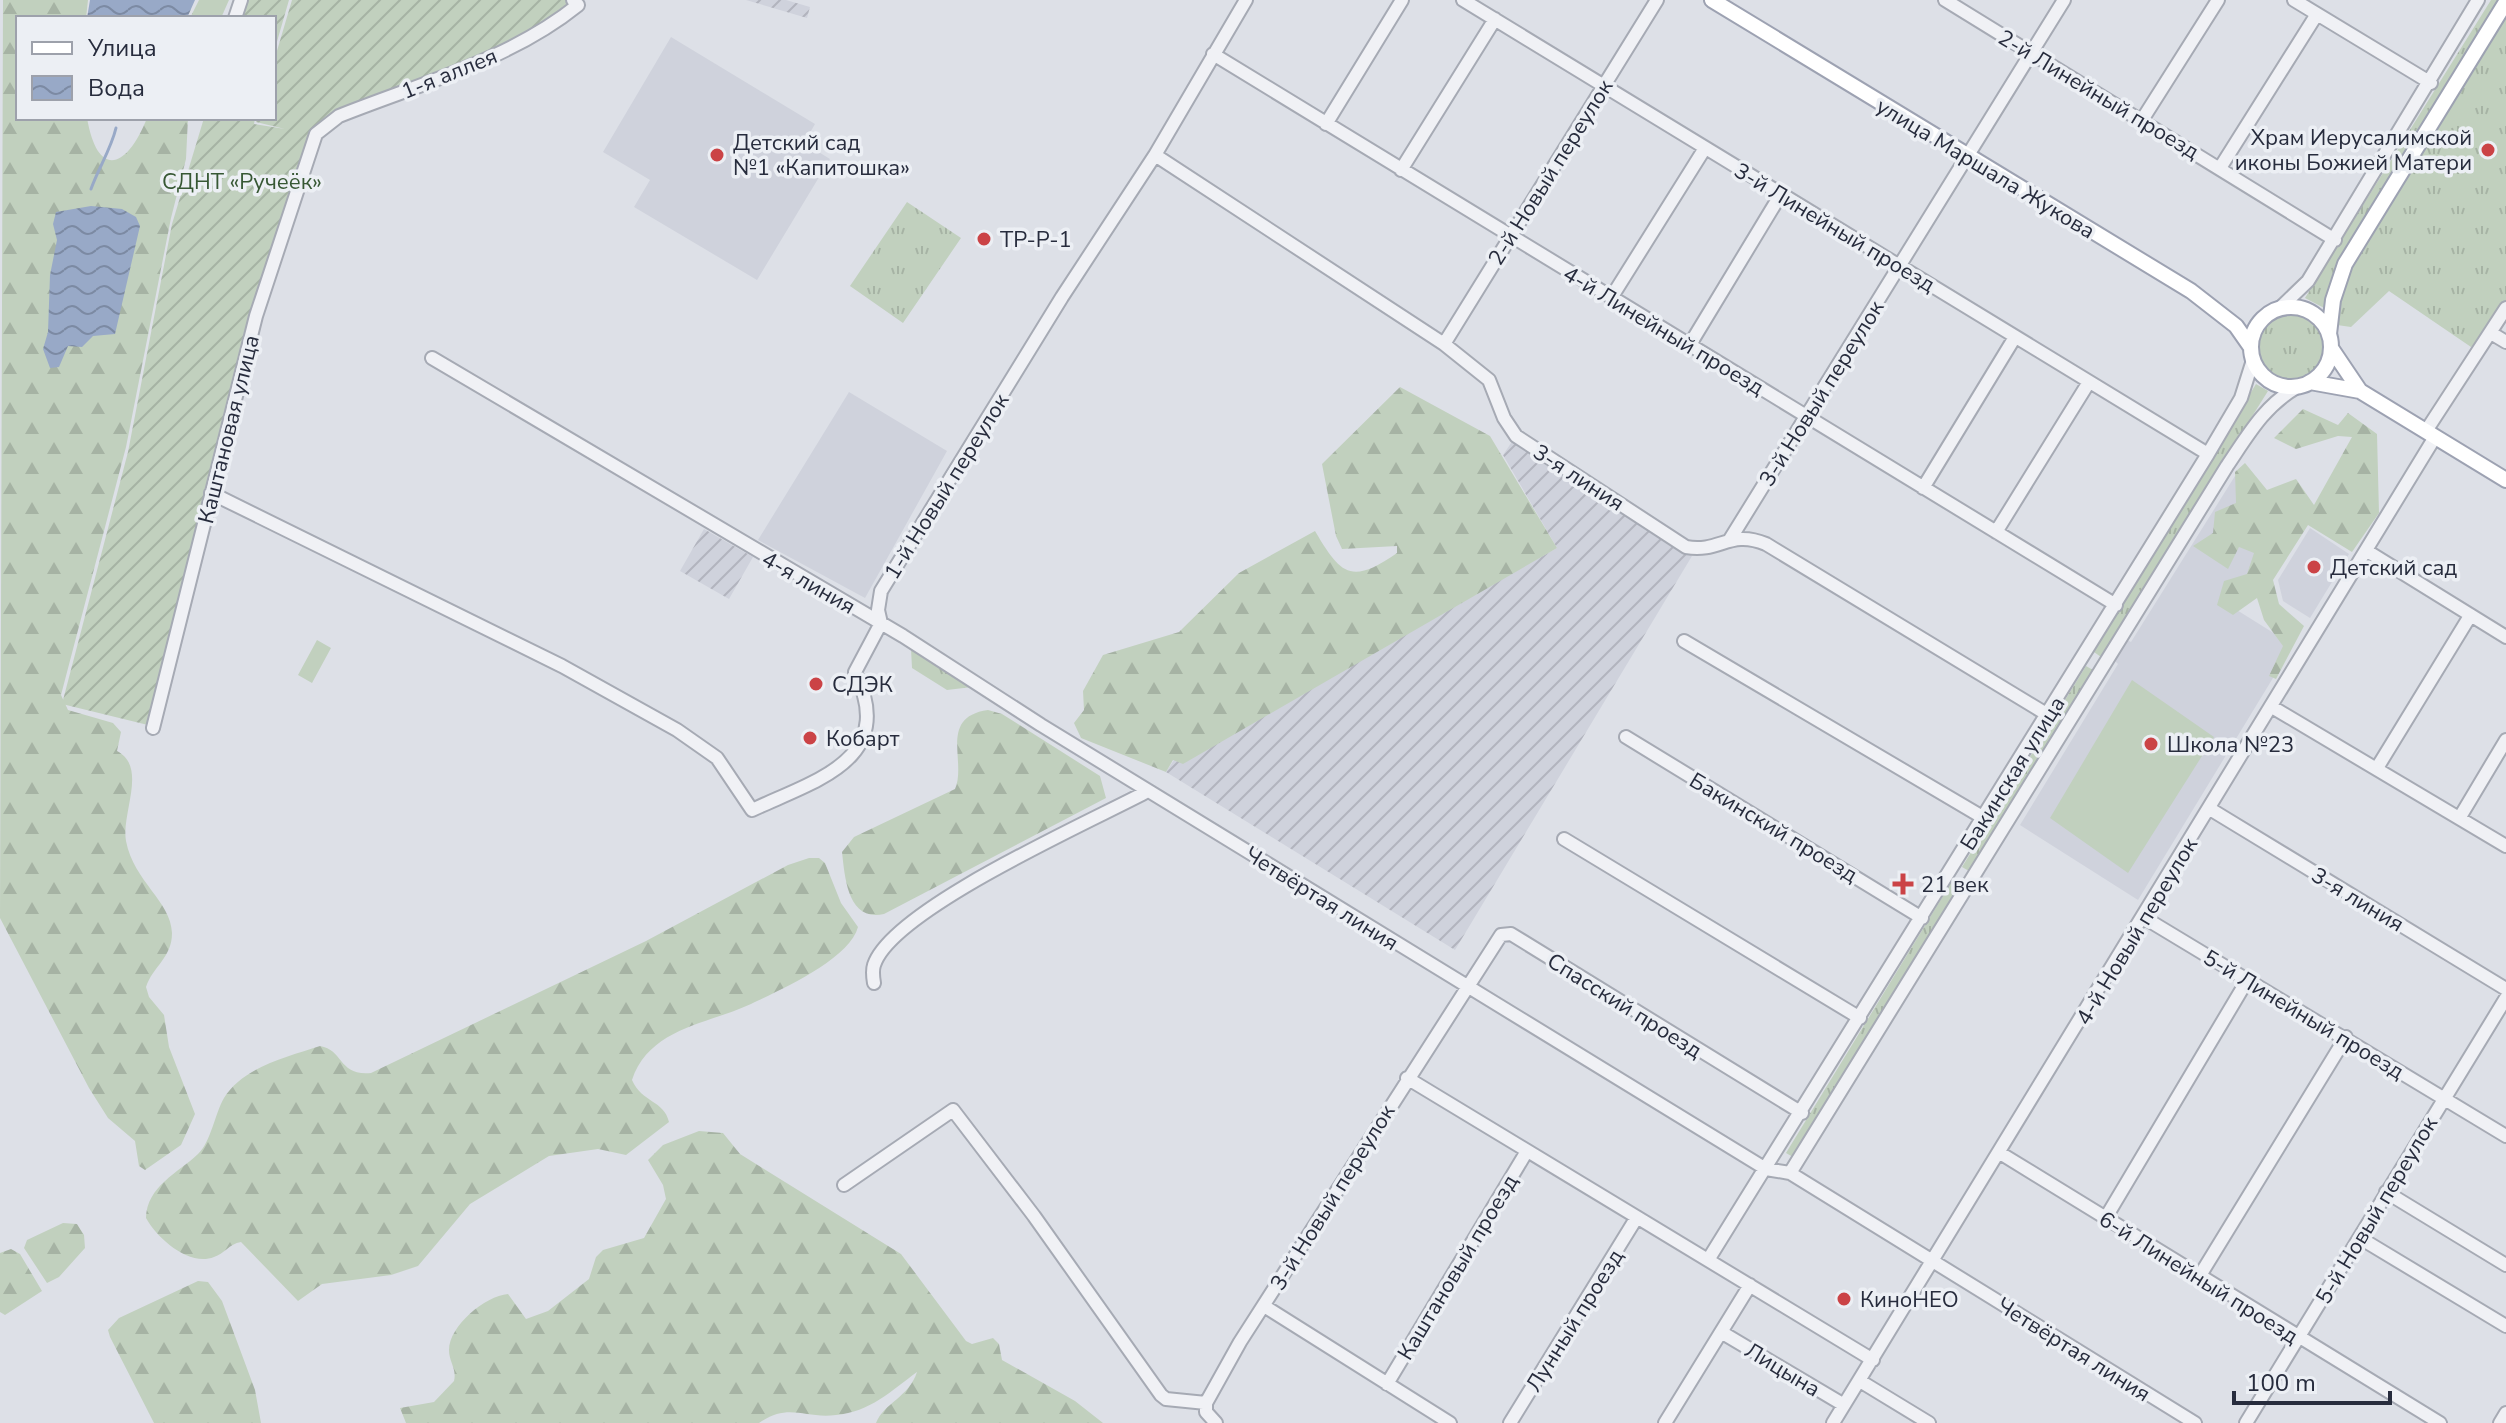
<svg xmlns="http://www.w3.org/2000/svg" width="2506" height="1423" viewBox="0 0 2506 1423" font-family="'Nunito Sans',sans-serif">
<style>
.built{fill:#cfd2dc}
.industrial{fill:url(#industrial-furrows)}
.grass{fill:url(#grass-tufts)}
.forest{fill:url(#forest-firs)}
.garden{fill:url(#garden-furrows)}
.pitch{fill:#c1d0be}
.water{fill:url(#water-waves)}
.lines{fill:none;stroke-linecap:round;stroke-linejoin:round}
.stream{stroke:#98a9c7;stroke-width:3}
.minor-casing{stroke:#a6aab4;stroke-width:16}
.major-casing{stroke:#9da2b2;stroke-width:18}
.minor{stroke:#f0f1f5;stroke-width:12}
.major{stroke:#fff;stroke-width:14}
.poi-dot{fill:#cb4346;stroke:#eceff4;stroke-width:3}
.labels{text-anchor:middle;stroke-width:7;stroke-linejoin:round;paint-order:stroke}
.street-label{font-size:22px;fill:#272c3d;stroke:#eceff4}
.poi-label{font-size:22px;fill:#272c3d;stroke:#eceff4;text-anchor:start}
.park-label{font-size:22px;fill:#375834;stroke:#eceff4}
</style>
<defs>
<pattern id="industrial-furrows" width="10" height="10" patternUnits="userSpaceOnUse" patternTransform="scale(2)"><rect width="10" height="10" fill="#cfd2dc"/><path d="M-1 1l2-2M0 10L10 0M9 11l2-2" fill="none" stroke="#b2b4be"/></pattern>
<pattern id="grass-tufts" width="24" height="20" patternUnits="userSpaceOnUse" patternTransform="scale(2)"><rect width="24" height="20" fill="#c1d0be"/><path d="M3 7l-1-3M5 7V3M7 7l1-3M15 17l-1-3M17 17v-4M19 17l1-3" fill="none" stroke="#a6b3a4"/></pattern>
<pattern id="forest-firs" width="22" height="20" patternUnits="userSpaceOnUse" patternTransform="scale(2)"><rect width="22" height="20" fill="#c1d0be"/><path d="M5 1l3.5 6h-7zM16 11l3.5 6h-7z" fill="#a6b3a4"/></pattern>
<pattern id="garden-furrows" width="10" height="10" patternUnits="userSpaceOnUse" patternTransform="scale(2)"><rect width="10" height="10" fill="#c1d0be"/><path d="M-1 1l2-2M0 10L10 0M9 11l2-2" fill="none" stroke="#a6b3a4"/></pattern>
<pattern id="water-waves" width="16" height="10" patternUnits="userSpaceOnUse" patternTransform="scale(2)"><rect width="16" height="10" fill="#98a9c7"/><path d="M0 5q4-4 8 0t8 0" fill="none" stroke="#7c8aa3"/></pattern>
</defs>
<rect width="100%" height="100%" fill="#dde0e7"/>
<path class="built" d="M 671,37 L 815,124 L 804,143 L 830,159 L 757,280 L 634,207 L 650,180 L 603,152 Z
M 849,392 L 947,451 L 865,598 L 758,540 Z
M 2235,476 L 2290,510 L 2232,607 L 2293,645 L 2138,900 L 2020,825 L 2118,664 L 2114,660 L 2127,640 L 2131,642 Z
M 2310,528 L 2349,554 L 2310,618 L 2283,601 L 2278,580 Z"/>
<path class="industrial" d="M 746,0 L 786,0 L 810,7 L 807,18 Z
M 1513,440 L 1692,556 L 1455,950 L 1166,772 L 1174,760 L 1557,548 L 1503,455 Z
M 704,529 L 753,557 L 729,599 L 680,571 Z"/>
<path class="grass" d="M 2491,0 L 2502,0 L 2339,261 L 2326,309 L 2305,298 Z
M 2506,10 L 2506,308 L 2491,333 L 2471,347 L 2389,291 L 2351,327 L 2330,324 L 2338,280 Z
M 907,202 L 961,238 L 903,323 L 850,286 Z
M2258 347a33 33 0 1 1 66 0a33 33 0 1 1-66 0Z
M 2256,384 L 2268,391 L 2101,657 L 2094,652 Z
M 911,649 L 972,687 L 947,690 L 912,668 Z
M 2086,666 L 2093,670 L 1969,871 L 1962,867 Z
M 1954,878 L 1962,882 L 1793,1157 L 1786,1153 Z"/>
<path class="forest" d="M 3,0 L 88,0 L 86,18 L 18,18 L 18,118 L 87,118 C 98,181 128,167 147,118 L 188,118 L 186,159 L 171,218 L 126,447 L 61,695 L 68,710 L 113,723 L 121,732 L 117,751 C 148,767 121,813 126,841 C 134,882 171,901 172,933 C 172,958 153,966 146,987 L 149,997 L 164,1015 L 169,1047 L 195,1114 L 181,1145 L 145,1170 L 139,1166 L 135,1141 L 108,1118 L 89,1088 L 0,918 Z
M 199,0 L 229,0 L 221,18 L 190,18 Z
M 1400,387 L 1490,436 L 1557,548 L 1183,764 L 1173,760 L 1166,772 L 1081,738 L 1074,723 L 1084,710 L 1083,691 L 1103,655 L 1179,632 L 1239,573 L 1315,531 C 1341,575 1351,585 1397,553 L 1397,546 L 1342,549 L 1336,536 L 1322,464 Z
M 2303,409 L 2338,425 L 2348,413 L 2377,434 L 2379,513 L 2352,552 L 2308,525 L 2273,580 L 2279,604 L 2304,626 L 2276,679 L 2269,676 L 2283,646 L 2264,620 L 2257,598 L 2233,615 L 2217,605 L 2224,581 L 2247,574 L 2254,553 L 2239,547 L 2228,569 L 2193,546 L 2213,533 L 2215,512 L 2236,503 L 2235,472 L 2245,463 L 2267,490 L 2296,479 L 2314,505 L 2352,437 L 2338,436 L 2296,449 L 2274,438 Z
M 988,710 L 1002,714 L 1100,776 L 1106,798 L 884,914 C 848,922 845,879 842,852 L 854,837 L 955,789 C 967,762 938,717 988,710 Z
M 809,858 L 819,858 L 825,863 L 841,903 L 858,927 C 850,959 780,990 751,1004 C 708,1024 649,1028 632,1080 C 642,1103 664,1100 669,1122 L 626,1155 L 598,1149 L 549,1156 L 470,1204 L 418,1266 L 391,1275 L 322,1284 L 298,1301 L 241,1242 C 229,1244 224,1254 214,1257 C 189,1267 157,1238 146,1218 C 147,1186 178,1173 198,1154 C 211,1142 215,1113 224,1098 C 243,1067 287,1057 320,1046 C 344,1050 338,1076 371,1073 L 646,941 L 788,865 Z
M 699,1131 L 723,1133 L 740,1154 L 901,1254 L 966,1341 L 972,1344 L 993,1338 L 999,1344 L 1002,1360 L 1075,1401 L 1103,1423 L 876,1423 C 884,1403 909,1397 917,1372 C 891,1391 870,1412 836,1415 C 804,1419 789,1402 759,1423 L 406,1423 L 400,1408 L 434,1402 L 454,1381 C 457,1369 449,1362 449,1350 C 449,1326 485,1296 508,1294 L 526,1319 L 548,1311 L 589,1279 L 596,1257 L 603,1250 L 644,1238 L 666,1199 L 663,1185 L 648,1160 L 663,1145 Z
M 63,1223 L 77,1224 L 84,1235 L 85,1248 L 59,1277 L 47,1283 L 24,1248 L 27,1240 Z
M 11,1249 L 20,1254 L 42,1291 L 5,1315 L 0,1312 L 0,1253 Z
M 198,1281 L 208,1282 L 222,1301 L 255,1390 L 261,1423 L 154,1423 L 110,1337 L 108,1330 L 119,1318 Z"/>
<path class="garden" d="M 240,0 L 289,0 L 274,52 L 274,18 L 234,18 Z
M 292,0 L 572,0 L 576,5 L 523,42 L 339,116 L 316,134 L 256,316 L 148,725 L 62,704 L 128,452 L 172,224 L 204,118 L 255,118 L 254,124 L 285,129 L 256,122 L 257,118 L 274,118 L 274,61 Z"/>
<path class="pitch" d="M 317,640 L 331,648 L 312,683 L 298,675 Z
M 2132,680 L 2214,737 L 2128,873 L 2050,818 Z"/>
<path class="water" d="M 90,0 L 195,0 L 187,18 L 87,18 Z
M 91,206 L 122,209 L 136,217 L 140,226 L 115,334 L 93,336 L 82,347 L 68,346 L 59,367 L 50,368 L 43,349 L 48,332 L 50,275 L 57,240 L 53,224 L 56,212 Z"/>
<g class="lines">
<path class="stream" d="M 91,189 C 99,167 111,149 116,128"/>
<g class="minor-casing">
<path id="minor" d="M 1463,0 L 2208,454
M 1945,0 L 2335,240
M 2294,0 L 2431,83
M 235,18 L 241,0
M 1213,54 L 2116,605
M 2142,120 L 2218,0
M 1326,124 L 1402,0
M 1155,155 L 1444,344 L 1489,380 L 1504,418 L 1516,436 L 1686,547 C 1721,553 1729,529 1766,544 L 2048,715
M 2220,168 L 2317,14
M 1401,170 L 1495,19
M 1611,298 L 1705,148
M 2280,308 L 2308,281 L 2478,0
M 2491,333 L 2506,342
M 1444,344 L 1657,0
M 1689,346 L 1781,194
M 432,358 L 903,636 L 1041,725 L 1766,1169 L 1790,1173 L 2195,1423
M 2426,431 L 2506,308
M 1923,488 L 2015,337
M 211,493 L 562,666 L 677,730 L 717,758 L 752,810 C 816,780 898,760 855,672 L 881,623 L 878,610 L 881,591 L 1062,297 L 1155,155 L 1246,0
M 1996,532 L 2089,382
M 1729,541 L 2064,0
M 2367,551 L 2506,637
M 1684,641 L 1984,818
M 2272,707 L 2506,846
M 153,728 L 256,316 L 316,134 L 339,116 C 419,84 510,60 578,5 L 573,0
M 1626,737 L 1922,918
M 2377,768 L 2470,616
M 2210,809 L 2506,989
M 2460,817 L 2506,740
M 1564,839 L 1860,1018
M 2143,917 L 2506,1136
M 874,983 C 873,977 872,971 874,965 C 892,909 1092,821 1148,791
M 1407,1078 L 1873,1360
M 2000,1153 L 2440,1423
M 1790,1173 L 2227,466 C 2248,435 2264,406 2297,387
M 844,1185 L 953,1110 L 1034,1216 L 1161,1395 L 1166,1399 L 1206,1403
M 2386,1192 L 2506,1265
M 2105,1219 L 2248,979
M 2360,1238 L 2506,1326
M 1708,1260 L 2208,454 L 2241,398 L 2253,360
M 2199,1277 L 2346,1037
M 1264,1306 L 1450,1423
M 1721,1332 L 1844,1405
M 1860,1381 L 1929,1423
M 1387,1384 L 1527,1151
M 1216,1423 L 1206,1412 L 1206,1403 L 1240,1342 L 1501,935 L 1511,934 L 1802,1113
M 1510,1423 L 1637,1217
M 1665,1423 L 1750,1285
M 1833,1423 L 2435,437
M 2246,1423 L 2506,998
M 2500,1423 L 2506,1413"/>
</g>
<g class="major-casing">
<path id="major" d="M 1712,0 L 2191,291 L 2236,326 L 2250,346
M2251 347a40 40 0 1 1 80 0a40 40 0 1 1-80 0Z
M 2329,334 L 2333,300 L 2345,264 L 2506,2
M 2331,348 L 2360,391
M 2310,382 L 2360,391 L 2506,480"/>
</g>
<use href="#minor" class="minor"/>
<use href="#major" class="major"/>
</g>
<g class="poi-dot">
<circle cx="2488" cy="150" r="8"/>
<circle cx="717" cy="155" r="8"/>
<circle cx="984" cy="239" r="8"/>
<circle cx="2314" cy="567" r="8"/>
<circle cx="816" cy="684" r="8"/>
<circle cx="810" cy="738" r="8"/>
<circle cx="2151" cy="744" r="8"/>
<path d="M1899 872h8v8h8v8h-8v8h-8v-8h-8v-8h8z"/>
<circle cx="1844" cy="1299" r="8"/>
</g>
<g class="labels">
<g class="street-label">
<text transform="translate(449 73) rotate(-22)" y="8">1-я аллея</text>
<text transform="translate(2099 94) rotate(31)" y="8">2-й Линейный проезд</text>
<text transform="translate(1986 168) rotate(31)" y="8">улица Маршала Жукова</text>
<text transform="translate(1550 172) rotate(-58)" y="8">2-й Новый переулок</text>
<text transform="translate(1835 227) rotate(31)" y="8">3-й Линейный проезд</text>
<text transform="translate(1664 330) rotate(31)" y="8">4-й Линейный проезд</text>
<text transform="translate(1821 393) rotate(-58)" y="8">3-й Новый переулок</text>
<text transform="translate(228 429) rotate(-76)" y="8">Каштановая улица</text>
<text transform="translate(1579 477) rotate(33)" y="8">3-я линия</text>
<text transform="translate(946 486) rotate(-58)" y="8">1-й Новый переулок</text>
<text transform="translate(809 582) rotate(30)" y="8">4-я линия</text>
<text transform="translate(2012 773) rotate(-58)" y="8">Бакинская улица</text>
<text transform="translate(1774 827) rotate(31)" y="8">Бакинский проезд</text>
<text transform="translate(1322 898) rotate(32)" y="8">Четвёртая линия</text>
<text transform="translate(2358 899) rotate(31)" y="8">3-я линия</text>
<text transform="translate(2136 931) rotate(-59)" y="8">4-й Новый переулок</text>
<text transform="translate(1625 1005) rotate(32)" y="8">Спасский проезд</text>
<text transform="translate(2304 1014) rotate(31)" y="8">5-й Линейный проезд</text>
<text transform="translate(1332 1197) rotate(-58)" y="8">3-й Новый переулок</text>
<text transform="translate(2376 1210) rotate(-59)" y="8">5-й Новый переулок</text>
<text transform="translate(1457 1267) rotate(-59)" y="8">Каштановый проезд</text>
<text transform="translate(2199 1277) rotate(32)" y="8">6-й Линейный проезд</text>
<text transform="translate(1574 1320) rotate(-58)" y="8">Лунный проезд</text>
<text transform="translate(2074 1349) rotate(32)" y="8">Четвёртая линия</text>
<text transform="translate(1783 1369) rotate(31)" y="8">Лицына</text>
</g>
<g class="poi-label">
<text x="2472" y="145" text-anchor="end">Храм Иерусалимской<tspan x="2472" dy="25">иконы Божией Матери</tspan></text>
<text x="733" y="150">Детский сад<tspan x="733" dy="25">№1 «Капитошка»</tspan></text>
<text x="1000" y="247">ТР-Р-1</text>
<text x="2330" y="575">Детский сад</text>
<text x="832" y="692">СДЭК</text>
<text x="826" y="746">Кобарт</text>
<text x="2167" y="752">Школа №23</text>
<text x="1921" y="892">21 век</text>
<text x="1860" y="1307">КиноНЕО</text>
</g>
<g class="park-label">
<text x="242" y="189">СДНТ «Ручеёк»</text>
</g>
</g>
<rect x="16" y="16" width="260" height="104" fill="#eceff4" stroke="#9da1ab" stroke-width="2"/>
<rect x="32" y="42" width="40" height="12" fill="#ffffff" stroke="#9da1ab" stroke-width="2"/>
<text x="88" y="56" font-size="24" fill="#272c3d">Улица</text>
<rect x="32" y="76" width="40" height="24" fill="url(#water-waves)" stroke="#9da1ab" stroke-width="2"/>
<text x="88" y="96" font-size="24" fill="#272c3d">Вода</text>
<path d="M2234 1391v12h156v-12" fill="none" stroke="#272c3d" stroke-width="4"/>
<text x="2246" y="1391" font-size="24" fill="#272c3d" stroke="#eceff4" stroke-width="6" paint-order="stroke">100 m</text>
</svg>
